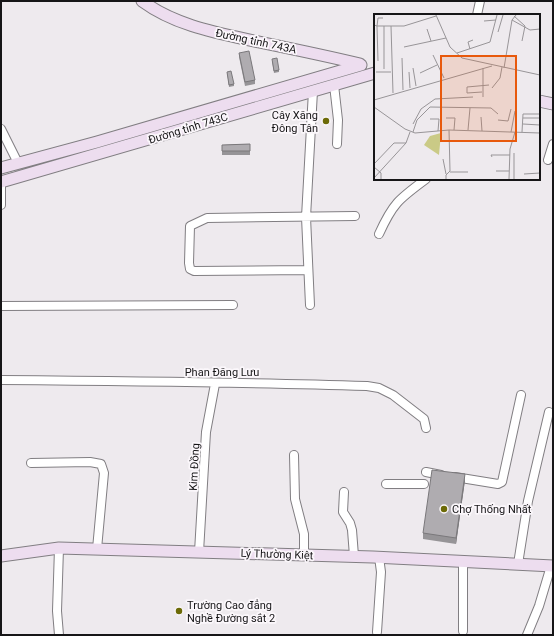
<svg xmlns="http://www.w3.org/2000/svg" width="554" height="636" viewBox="0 0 554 636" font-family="Roboto,sans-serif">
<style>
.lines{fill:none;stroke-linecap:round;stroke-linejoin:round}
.street-casing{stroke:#817e82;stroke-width:10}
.secondary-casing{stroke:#817e82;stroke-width:13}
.street{stroke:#fff;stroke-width:8}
.secondary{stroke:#edddef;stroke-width:11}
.wall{fill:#969497}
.shaded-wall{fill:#7a787b}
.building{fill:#afacb0;stroke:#7a787b}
.poi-dot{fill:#6c6a07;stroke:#fbf7fb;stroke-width:1.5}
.labels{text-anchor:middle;stroke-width:3.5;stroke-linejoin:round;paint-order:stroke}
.street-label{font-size:11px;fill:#161517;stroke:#fbf7fb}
.poi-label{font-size:11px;fill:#161517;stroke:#fbf7fb;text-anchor:start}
.inset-road{fill:none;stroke:#989598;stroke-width:1}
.view{fill:#e8590c;fill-opacity:0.15;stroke:#e8590c;stroke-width:2}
.inset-edge{fill:none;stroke:#161517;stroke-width:2}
</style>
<rect width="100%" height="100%" fill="#eeeaee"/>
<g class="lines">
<g class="street-casing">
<path id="street" d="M 477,15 L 480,1
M 334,85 L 338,120 L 337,144
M 1,129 L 18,163
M 548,160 L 553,144
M 1,205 L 1,182
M 379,234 C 393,203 399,199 426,179
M 307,270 L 194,271 L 190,269 L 189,263 L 190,226 L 207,218 L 355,216
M 310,305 L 306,217 L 313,91
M 1,306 L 233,305
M 1,380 C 123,381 245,382 367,386 L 379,388 L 393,395 L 424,419 L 426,428
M 294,455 L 295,499 L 304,534 L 304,555
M 31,463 L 90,462 L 101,464 L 104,473 L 97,549
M 426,472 L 441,475
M 455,477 L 498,484 L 502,482 L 521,395
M 386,484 L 424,484
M 344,492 L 343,512 L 350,523 L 352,530 L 354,556
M 59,548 L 57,611 L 59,635
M 199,552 L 206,432 L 215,384
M 518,564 L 528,501 L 549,412
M 463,631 L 463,561
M 377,632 L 381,572 L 379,557
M 527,635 L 539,606 L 551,566"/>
</g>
<g class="secondary-casing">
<path id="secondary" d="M 142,1 C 176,26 218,33 259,42 C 293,49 327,56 360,64
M 539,101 L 553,104
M 1,168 L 97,142 L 361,65
M 1,182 L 375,73
M 1,556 L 59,548 L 373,557 L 553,566"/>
</g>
<use href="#street" class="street"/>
<use href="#secondary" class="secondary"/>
</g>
<path class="wall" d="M 239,53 L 255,80 L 255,84 L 245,86 L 239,57 Z
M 272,61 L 279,70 L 279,72 L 274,73 Z
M 227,72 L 234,84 L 234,86 L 229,87 Z
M 250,144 L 250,155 L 222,155 L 222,145 Z
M 465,480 L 456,544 L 423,539 L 423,533 Z"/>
<path class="shaded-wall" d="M 465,474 L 465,480 L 456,544 L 456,538 Z"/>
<path class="building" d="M 249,51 L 255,80 L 245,82 L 239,53 Z
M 277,58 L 279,70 L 274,71 L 272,59 Z
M 231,71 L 234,84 L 229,85 L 227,72 Z
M 250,144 L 250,151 L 222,151 L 222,145 Z
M 432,470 L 465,474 L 456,538 L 423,533 Z"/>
<g class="poi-dot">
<circle cx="326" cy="121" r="4"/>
<circle cx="444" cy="509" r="4"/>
<circle cx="179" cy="611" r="4"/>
</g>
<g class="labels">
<g class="street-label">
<text transform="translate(256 41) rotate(12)" y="4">Đường tỉnh 743A</text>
<text transform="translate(188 128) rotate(-17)" y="4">Đường tỉnh 743C</text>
<text x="222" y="376">Phan Đăng Lưu</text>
<text transform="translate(194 467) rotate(-87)" y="4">Kim Đồng</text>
<text transform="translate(277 554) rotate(2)" y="4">Lý Thường Kiệt</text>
</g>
<g class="poi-label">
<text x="318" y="119" text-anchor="end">Cây Xăng<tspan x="318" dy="13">Đông Tân</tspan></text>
<text x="452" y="513">Chợ Thống Nhất</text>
<text x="187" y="609">Trường Cao đẳng<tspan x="187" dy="13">Nghề Đường sắt 2</tspan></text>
</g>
</g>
<g transform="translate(374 14)">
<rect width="166" height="166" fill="#eeeaee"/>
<path d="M 67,119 L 65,141 L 50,131 L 56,122 Z" fill="#caca86"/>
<path class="inset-road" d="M 62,1 L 76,33 L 88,44 L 166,61M 140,2 L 151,12 L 148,27M 138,6 L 156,16 L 166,15M 110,7 L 122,6M 0,11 L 3,12 L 4,4 L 9,4M 10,12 L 10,55M 17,12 L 19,79M 53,15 L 57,27M 124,18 L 129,1M 30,33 L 72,24M 96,35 L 94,28 L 99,26M 83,39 L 116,28 L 123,1M 59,41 L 70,64M 28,44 L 29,76M 4,47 L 3,12 L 30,12 L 62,2M 39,54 L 42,72M 130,54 L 138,6 L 142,1M 2,58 L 17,58M 35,58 L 36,74M 46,59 L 63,51M 118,74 L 126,64 L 128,53M 108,78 L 93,79 L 93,73 L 115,71M 109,83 L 109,54M 0,86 L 118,52M 0,93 L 31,115 L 41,119 L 75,116 L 166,119M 107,103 L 108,117M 72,104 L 81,104 L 80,116M 149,104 L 166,104M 56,105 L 65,105 L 64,117M 124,106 L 134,107 L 137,95M 39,110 L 47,95 L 61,85 L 99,83M 149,110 L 166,111M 94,116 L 96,94M 39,118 L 43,106 L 56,93 L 117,94 L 124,100M 137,118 L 141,97M 148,118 L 149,100 L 166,100M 140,139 L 140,165M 118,143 L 117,141 L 136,141M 69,145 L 72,160M 0,150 L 20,129 L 32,129M 0,153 L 7,159 L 7,165M 122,157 L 135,157M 76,158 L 94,158M 150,160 L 166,159M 0,164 L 32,129 L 36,118M 72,165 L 72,161 L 76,157 L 75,116M 135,165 L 136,135 L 141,118"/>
<path class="view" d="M 67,42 L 142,42 L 142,127 L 67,127 Z"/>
<rect width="166" height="166" class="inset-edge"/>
</g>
<rect width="554" height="636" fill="none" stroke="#161517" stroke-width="4"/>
</svg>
